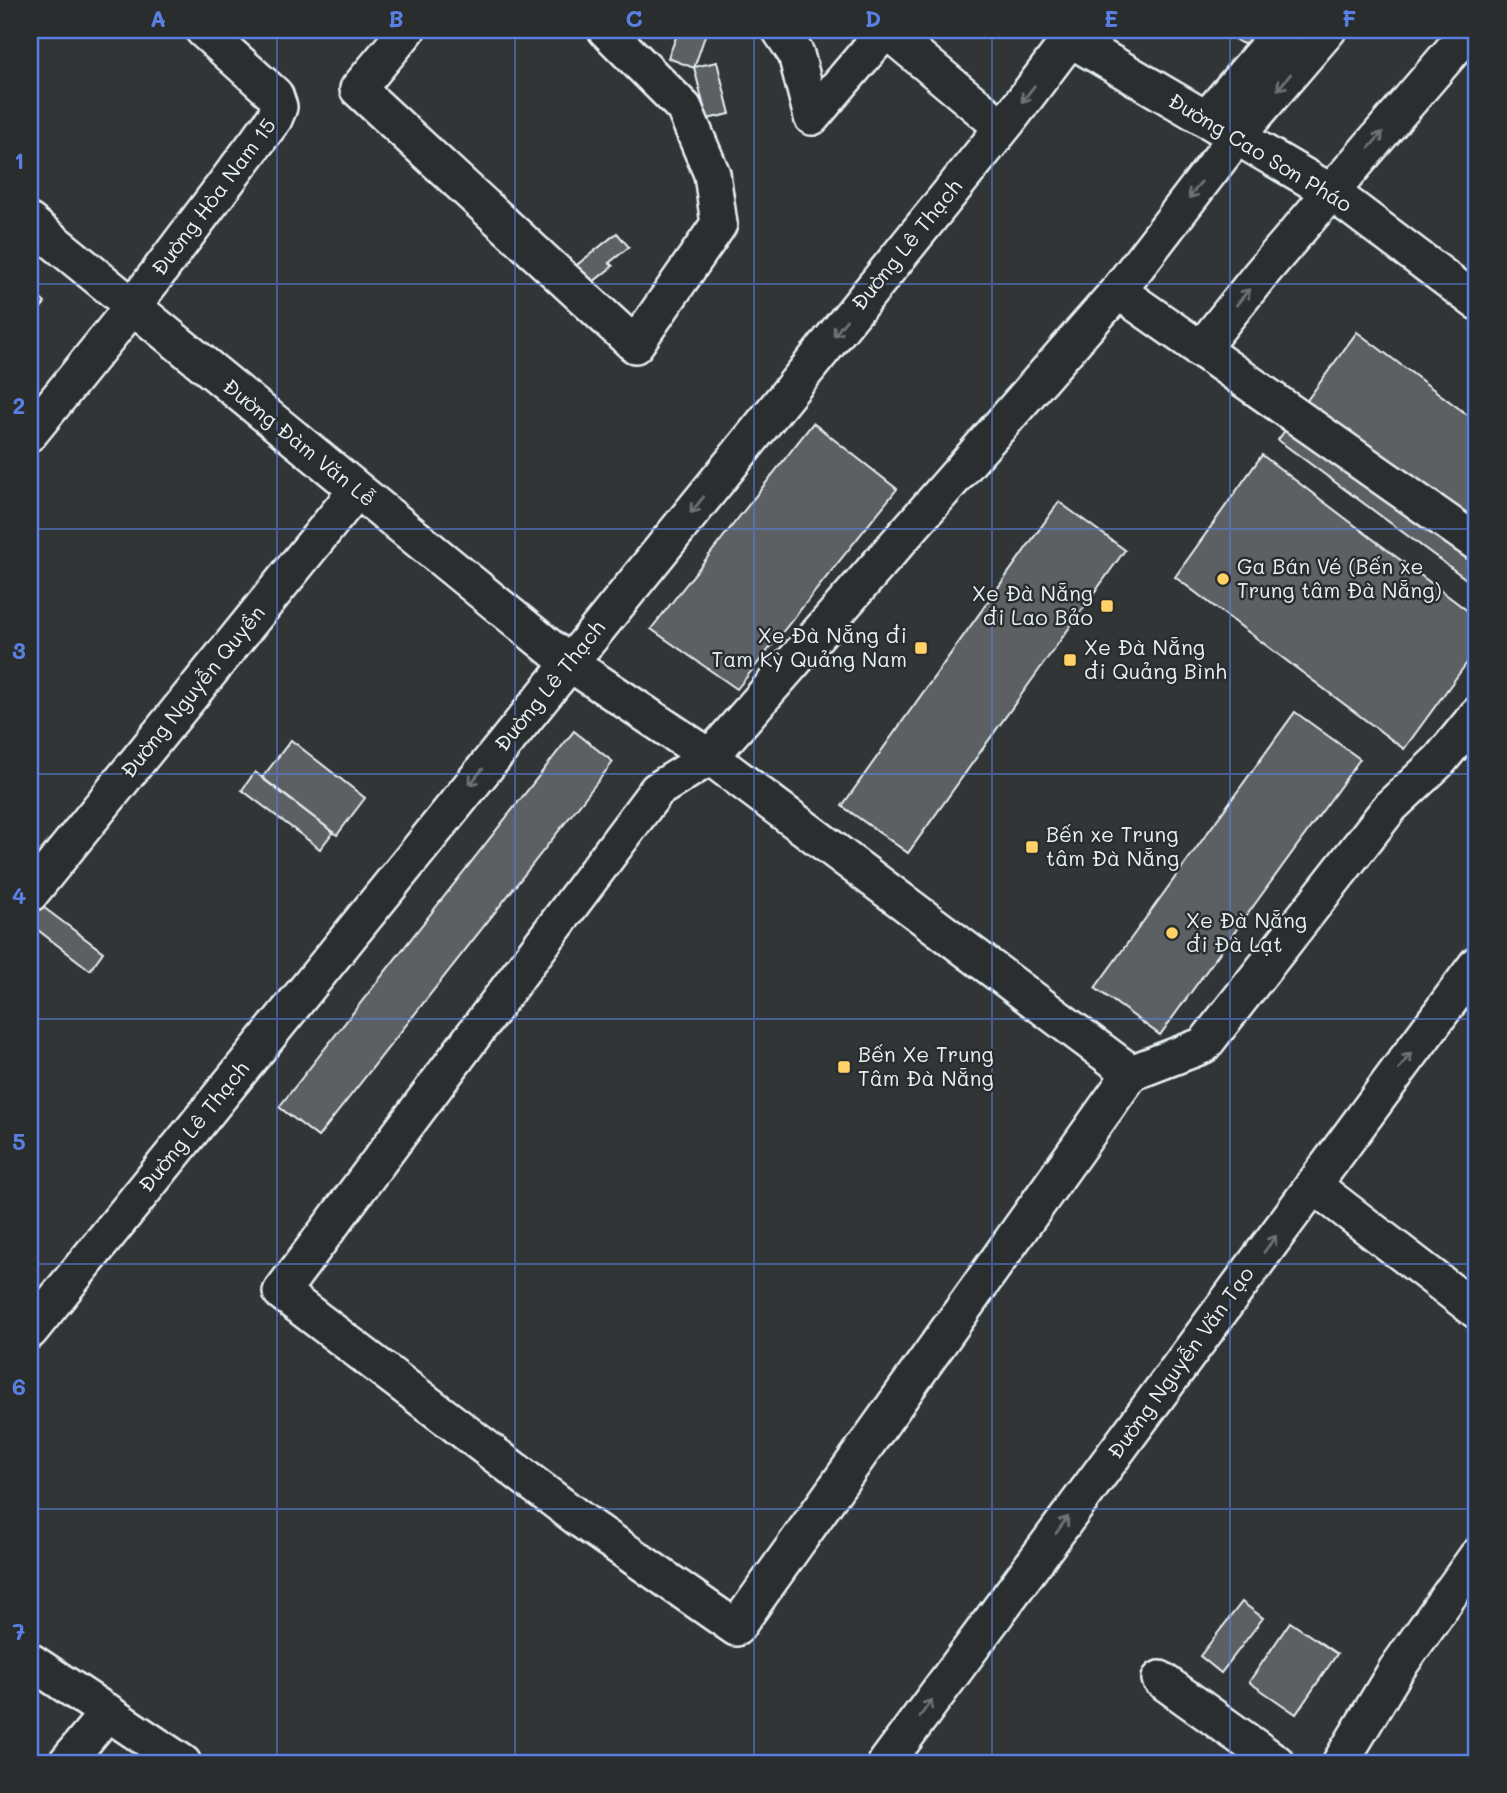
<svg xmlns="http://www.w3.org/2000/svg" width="1507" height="1793" viewBox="0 0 1507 1793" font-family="Mali,sans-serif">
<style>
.building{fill:#5c6063;stroke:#e8f1f8;stroke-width:2}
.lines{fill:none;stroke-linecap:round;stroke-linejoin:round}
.minor-casing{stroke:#e8f1f8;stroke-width:40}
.minor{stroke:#2a2d2e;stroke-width:35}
.oneway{stroke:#6c7275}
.grid{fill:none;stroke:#5a7fe2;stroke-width:2;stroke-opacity:0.55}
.poi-dot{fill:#ffd166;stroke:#2a2d2e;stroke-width:2.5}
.labels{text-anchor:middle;stroke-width:5;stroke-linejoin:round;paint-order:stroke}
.street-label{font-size:21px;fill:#e8f1f8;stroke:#2a2d2e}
.poi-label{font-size:21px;fill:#e8f1f8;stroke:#2a2d2e;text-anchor:start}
.neatline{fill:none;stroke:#5a7fe2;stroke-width:2.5}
.grid-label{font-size:23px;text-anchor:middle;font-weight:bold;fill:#5a7fe2}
</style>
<rect width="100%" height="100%" fill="#323536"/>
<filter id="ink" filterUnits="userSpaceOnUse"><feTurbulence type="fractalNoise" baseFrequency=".0143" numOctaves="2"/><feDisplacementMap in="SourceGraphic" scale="14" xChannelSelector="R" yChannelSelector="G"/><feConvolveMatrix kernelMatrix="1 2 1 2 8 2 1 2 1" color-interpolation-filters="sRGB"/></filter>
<g filter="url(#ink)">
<path class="building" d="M 679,30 L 707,30 L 694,68 L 668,58 Z
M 1220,30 L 1282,30 L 1255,47 L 1241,43 Z
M 717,62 L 730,114 L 707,119 L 694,67 Z
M 617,233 L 629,247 L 609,263 L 613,266 L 583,290 L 568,272 Z
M 30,289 L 45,303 L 30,321 Z
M 1357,332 L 1477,422 L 1477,587 L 1278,440 Z
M 813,423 L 897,489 L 737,689 L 651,629 Z
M 1262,455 L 1477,618 L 1477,649 L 1404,749 L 1175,577 Z
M 1059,502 L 1125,550 L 908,853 L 842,806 Z
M 1295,712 L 1360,759 L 1160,1035 L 1095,988 Z
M 574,731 L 613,762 L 318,1137 L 279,1107 Z
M 291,740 L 365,798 L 337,835 L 262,778 Z
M 255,772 L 333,832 L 320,849 L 242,790 Z
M 35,901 L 103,952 L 90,970 L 30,924 L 30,908 Z
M 1242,1602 L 1263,1618 L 1221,1673 L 1200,1656 Z
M 1290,1622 L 1337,1654 L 1296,1714 L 1249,1682 Z"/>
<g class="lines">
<g class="minor-casing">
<path id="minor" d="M 407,30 L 358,89 L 635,345 L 719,224 L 712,174 L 684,108 L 606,30
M 780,30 L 796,54 L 812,117
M 1328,30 L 1237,136 L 1118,291 L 710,757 L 1131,1073 L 1204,1045 L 1391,806 L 1440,760 L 1477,715
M 812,117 L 886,30 L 1002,127
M 1206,119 L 1282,30
M 30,222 L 569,663 L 710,757 L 657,790 L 281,1292 L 578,1518 L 736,1628 L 1131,1073
M 1118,291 L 1477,543
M 1200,350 L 1260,275 L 1470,30
M 30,433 L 133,306 L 274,119 L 279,107 L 275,95 L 203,30
M 30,894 L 357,490
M 1313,1185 L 1477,1311
M 30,1331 L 1008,121 L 1070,39 L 1331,192 L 1477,302
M 30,1661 L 183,1763
M 1160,1679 L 1277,1763
M 66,1763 L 108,1712
M 886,1763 L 1477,964
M 1340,1763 L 1396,1670 L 1477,1556"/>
</g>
<use href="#minor" class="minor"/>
</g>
<defs><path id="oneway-shaft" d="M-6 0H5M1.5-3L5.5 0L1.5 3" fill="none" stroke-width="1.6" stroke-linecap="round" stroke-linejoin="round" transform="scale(1.75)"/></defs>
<g class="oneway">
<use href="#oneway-shaft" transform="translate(1284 82) rotate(130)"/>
<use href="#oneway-shaft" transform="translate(1028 94) rotate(128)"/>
<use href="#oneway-shaft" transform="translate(1376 140) rotate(-49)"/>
<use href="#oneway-shaft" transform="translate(1195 190) rotate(127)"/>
<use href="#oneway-shaft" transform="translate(1243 297) rotate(-51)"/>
<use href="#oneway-shaft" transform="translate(840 328) rotate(129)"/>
<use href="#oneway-shaft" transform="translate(697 505) rotate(129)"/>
<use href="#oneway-shaft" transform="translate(476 777) rotate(129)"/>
<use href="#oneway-shaft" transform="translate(1405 1061) rotate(-54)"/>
<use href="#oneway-shaft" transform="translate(1270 1244) rotate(-54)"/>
<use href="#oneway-shaft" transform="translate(1062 1525) rotate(-54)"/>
<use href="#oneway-shaft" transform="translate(926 1708) rotate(-54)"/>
</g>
</g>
<path class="grid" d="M 277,30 L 277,1763M 515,30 L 515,1763M 754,30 L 754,1763M 992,30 L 992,1763M 1230,30 L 1230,1763M 30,284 L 1477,284M 30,529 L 1477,529M 30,774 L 1477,774M 30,1019 L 1477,1019M 30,1264 L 1477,1264M 30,1509 L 1477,1509"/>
<g class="poi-dot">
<circle cx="1223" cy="579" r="7"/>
<rect x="1100" y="599" width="14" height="14" rx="3.5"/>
<rect x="914" y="641" width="14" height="14" rx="3.5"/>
<rect x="1063" y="653" width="14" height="14" rx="3.5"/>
<rect x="1025" y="840" width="14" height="14" rx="3.5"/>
<circle cx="1172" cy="933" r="7"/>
<rect x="837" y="1060" width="14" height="14" rx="3.5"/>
</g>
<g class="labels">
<g class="street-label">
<text transform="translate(1260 153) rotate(31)" y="7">Đường Cao Sơn Pháo</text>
<text transform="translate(214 197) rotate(-53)" y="7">Đường Hòa Nam 15</text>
<text transform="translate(907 245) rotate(-51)" y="7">Đường Lê Thạch</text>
<text transform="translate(299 443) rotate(39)" y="7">Đường Đàm Văn Lễ</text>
<text transform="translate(550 686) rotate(-51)" y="7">Đường Lê Thạch</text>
<text transform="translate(193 692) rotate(-51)" y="7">Đường Nguyễn Quyền</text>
<text transform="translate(194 1127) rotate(-51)" y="7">Đường Lê Thạch</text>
<text transform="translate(1181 1363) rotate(-54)" y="7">Đường Nguyễn Văn Tạo</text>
</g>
<g class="poi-label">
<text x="1237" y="574">Ga Bán Vé (Bến xe<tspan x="1237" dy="24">Trung tâm Đà Nẵng)</tspan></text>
<text x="1093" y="601" text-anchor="end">Xe Đà Nẵng<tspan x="1093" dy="24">đi Lao Bảo</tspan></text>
<text x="907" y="643" text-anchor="end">Xe Đà Nẵng đi<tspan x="907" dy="24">Tam Kỳ Quảng Nam</tspan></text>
<text x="1084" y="655">Xe Đà Nẵng<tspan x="1084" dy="24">đi Quảng Bình</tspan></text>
<text x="1046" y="842">Bến xe Trung<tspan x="1046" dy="24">tâm Đà Nẵng</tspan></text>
<text x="1186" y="928">Xe Đà Nẵng<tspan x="1186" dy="24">đi Đà Lạt</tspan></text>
<text x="858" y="1062">Bến Xe Trung<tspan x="858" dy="24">Tâm Đà Nẵng</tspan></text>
</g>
</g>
<rect width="1507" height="1793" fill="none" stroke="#2a2d2e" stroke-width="77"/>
<rect x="38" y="38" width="1430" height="1717" class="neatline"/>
<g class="grid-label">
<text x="158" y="27">A</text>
<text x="396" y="27">B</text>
<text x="634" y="27">C</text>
<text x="873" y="27">D</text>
<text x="1111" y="27">E</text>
<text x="1349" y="27">F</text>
<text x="19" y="169">1</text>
<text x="19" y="414">2</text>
<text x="19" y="659">3</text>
<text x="19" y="904">4</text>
<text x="19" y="1150">5</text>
<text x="19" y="1395">6</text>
<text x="19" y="1640">7</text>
</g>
</svg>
